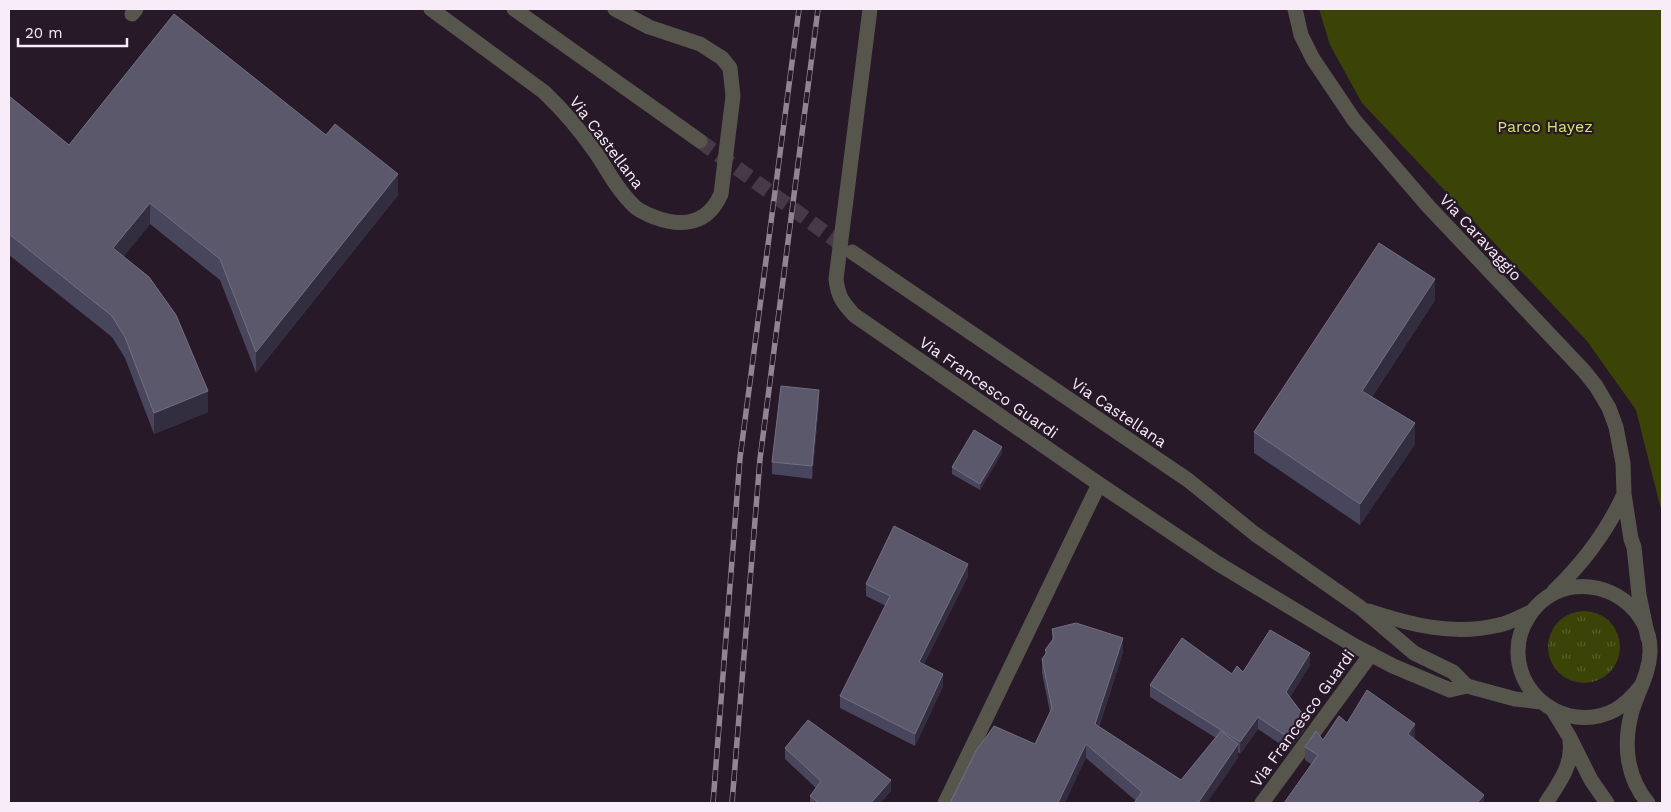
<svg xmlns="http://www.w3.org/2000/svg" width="1671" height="812" viewBox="0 0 1671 812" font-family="'Work Sans',sans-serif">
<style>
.grass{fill:url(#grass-tufts)}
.park{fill:#3c4307}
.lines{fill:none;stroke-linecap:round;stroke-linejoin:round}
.minor-tunnel{stroke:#473948;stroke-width:15;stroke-dasharray:15 8;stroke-linecap:butt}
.minor{stroke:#57564c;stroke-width:15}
.rail-casing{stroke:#928592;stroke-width:5.5}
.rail{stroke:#281929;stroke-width:4;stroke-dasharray:11;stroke-linecap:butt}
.wall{fill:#48465c}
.shaded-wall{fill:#332d40}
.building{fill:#5b586c;stroke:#736f82}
.labels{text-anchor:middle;stroke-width:4.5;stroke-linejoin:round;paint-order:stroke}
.park-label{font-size:16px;fill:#d6e763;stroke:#281929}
.street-label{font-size:16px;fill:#f7ecf7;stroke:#281929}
</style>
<defs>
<pattern id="grass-tufts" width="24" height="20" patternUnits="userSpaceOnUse" patternTransform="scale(1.25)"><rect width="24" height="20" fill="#3c4307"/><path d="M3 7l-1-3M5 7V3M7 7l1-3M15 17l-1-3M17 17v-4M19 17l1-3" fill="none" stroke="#595e2c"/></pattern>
</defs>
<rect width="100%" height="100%" fill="#281929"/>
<path class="grass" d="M1548 647a36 36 0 1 1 72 0a36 36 0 1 1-72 0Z"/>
<path class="park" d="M 1319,9 L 1662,9 L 1662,513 L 1636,410 L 1587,341 L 1362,103 L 1330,45 Z"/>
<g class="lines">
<path class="minor-tunnel" d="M 700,141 L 849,250"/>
<path class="minor" d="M 431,9 L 544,92 C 564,111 580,130 596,153 C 608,171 618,191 634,206 C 639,211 647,214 654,217 C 683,228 708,224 721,194 L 733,96 L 730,68 L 722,58 L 700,44 L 649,27 L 615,9
M 514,9 L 700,141
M 870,9 L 836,279 C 838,296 842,302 854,315 L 1099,484 L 1217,563 L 1353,645 L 1393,666 L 1450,690 L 1467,686
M 1295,9 L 1301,35 L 1313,59 L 1354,120 L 1428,206 L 1584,371 L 1596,386 L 1609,408 L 1616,427 L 1623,463 L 1624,494 L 1631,539 L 1634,547 L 1639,595 L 1648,638
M 132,14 L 136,9
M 852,252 L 1188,480 L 1255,534 L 1361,608 L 1414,653 L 1453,672 L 1467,686 L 1515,699 L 1541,702
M 1554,591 C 1584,562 1607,532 1624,494
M 1369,611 C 1411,625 1454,636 1499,625 C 1510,623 1521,616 1531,612
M 1642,685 C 1634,695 1626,704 1615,710 C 1575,731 1527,706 1519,663 C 1513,630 1535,596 1568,588 C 1608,579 1652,610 1650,653 C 1649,674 1638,691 1632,711 C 1623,743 1626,777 1648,803
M 1553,710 L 1570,738 L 1591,780 L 1607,803
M 945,803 L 1099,484
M 1262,803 L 1371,654
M 1546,803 C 1558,784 1573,766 1570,742"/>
<g class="rail-casing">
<path id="rail" d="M 713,803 L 740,458 L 799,9
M 732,803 L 760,459 L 818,9"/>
</g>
<use href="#rail" class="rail"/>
</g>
<path class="wall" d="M 9,96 L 69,145 L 398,195 L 256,373 L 220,280 L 150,224 L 123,257 L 208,412 L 154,434 L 125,358 L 112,337 L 9,255 Z
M 1435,300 L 1372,397 L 1415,444 L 1360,525 L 1254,453 L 1254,432 Z
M 819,403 L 812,479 L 772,474 L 772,462 Z
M 1002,453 L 980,490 L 952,474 L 952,467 Z
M 968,576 L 924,664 L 943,686 L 915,746 L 840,708 L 840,696 L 886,606 L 866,596 L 866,584 Z
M 1052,629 L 1123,652 L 1099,727 L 1181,780 L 1216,738 L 1150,697 L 1150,685 L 1243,672 L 1310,665 L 1290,697 L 1305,729 L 1289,750 L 1258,729 L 1240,754 L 1238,752 L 1238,758 L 1136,801 L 1086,758 L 1035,744 L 1050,712 L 1042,673 L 1042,659 L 1045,655 L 1045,650 L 1052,640 Z
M 1347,723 L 1415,737 L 1413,739 L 1484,803 L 1311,764 L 1305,760 L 1305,747 L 1323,740 Z
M 785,748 L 891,791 L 880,803 L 810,803 L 810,796 L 816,788 L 785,759 Z"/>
<path class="shaded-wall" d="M 398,174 L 398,195 L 256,373 L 256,352 Z
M 150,203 L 150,224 L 113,270 L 113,248 Z
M 1435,279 L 1435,300 L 1362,412 L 1362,391 Z
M 819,390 L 819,403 L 812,479 L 812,466 Z
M 208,391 L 208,412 L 154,434 L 154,413 Z
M 1415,423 L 1415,444 L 1360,525 L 1360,504 Z
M 1002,447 L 1002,453 L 980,490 L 980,484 Z
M 968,564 L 968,576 L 919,674 L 919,662 Z
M 1123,638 L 1123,652 L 1095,738 L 1095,724 Z
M 1310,653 L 1310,665 L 1286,703 L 1286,692 Z
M 943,674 L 943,686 L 915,746 L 915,734 Z
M 1258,717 L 1258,729 L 1240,754 L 1240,742 Z
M 1305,717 L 1305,729 L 1289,750 L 1289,738 Z
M 1415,724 L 1415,737 L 1408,748 L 1408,734 Z
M 1086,744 L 1086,758 L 1065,803 L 1058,803 Z
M 1238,744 L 1238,758 L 1207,803 L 1198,803 Z
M 891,780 L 891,791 L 880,803 L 871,803 Z
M 1484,795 L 1484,803 L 1477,803 Z"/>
<path class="building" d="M 174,14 L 326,135 L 335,124 L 398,174 L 256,352 L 220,259 L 150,203 L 113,248 L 149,277 L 176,315 L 208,391 L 154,413 L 125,337 L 112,316 L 9,234 L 9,96 L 69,145 Z
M 1379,243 L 1435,279 L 1362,391 L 1415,423 L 1360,504 L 1254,432 Z
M 781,386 L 819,390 L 812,466 L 772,462 Z
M 974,430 L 1002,447 L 980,484 L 952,467 Z
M 894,526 L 968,564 L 919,662 L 943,674 L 915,734 L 840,696 L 890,596 L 866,584 Z
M 1076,623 L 1123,638 L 1095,724 L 1181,780 L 1221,731 L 1238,744 L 1198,803 L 1134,803 L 1142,792 L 1086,744 L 1058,803 L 950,803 L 976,751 L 994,726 L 1035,744 L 1052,708 L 1042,659 L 1047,652 L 1045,650 L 1054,638 L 1052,629 Z
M 1270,630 L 1310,653 L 1286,692 L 1305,717 L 1289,738 L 1258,717 L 1240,742 L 1150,685 L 1182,638 L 1232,674 L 1237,666 L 1243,672 Z
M 1367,690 L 1415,724 L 1408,734 L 1484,795 L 1477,803 L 1284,803 L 1318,755 L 1305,747 L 1316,731 L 1323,740 L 1339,716 L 1347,723 Z
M 808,720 L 891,780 L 871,803 L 819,803 L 810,796 L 821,781 L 785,748 Z"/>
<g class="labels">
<g class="park-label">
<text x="1545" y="132">Parco Hayez</text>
</g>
<g class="street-label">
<text transform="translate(607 142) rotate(53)" y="6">Via Castellana</text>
<text transform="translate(1481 237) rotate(47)" y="6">Via Caravaggio</text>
<text transform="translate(989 387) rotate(35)" y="6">Via Francesco Guardi</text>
<text transform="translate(1119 412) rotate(34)" y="6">Via Castellana</text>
<text transform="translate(1302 718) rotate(-54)" y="6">Via Francesco Guardi</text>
</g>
</g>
<rect width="1671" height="812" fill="none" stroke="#f7ecf7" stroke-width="20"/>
<path d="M18 38v8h109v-8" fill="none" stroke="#f7ecf7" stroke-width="2.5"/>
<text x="25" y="38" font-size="15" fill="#f7ecf7" stroke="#281929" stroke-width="4" paint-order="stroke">20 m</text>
</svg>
